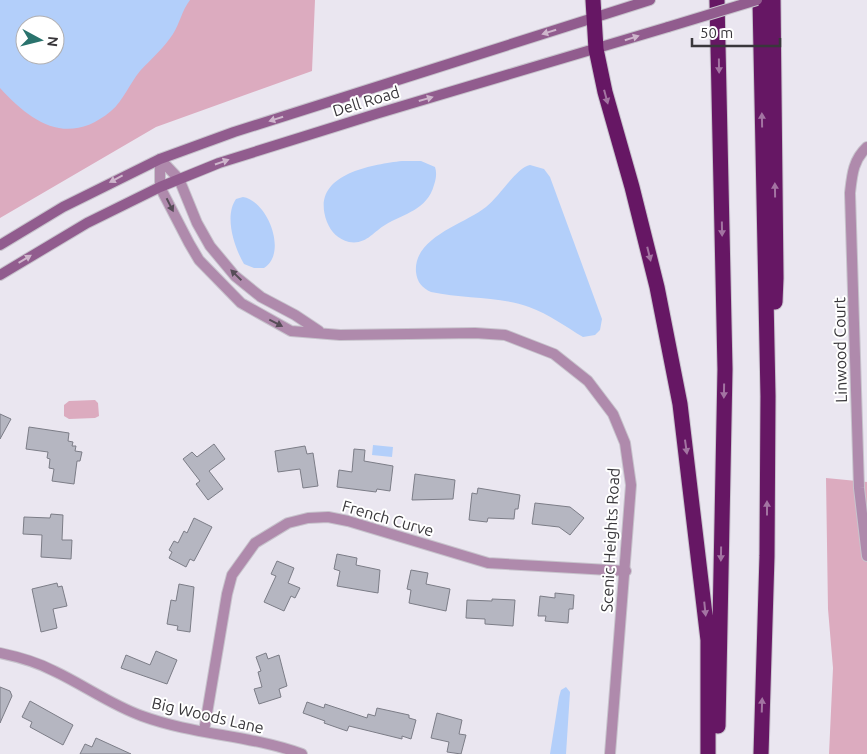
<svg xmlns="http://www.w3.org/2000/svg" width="867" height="754" viewBox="0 0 867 754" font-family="Ubuntu,sans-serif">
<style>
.green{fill:#dcabbf;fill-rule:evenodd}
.water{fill:#b3cffa;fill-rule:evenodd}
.building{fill:#b5b6c1;stroke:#7c7d87}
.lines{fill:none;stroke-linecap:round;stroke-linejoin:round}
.minor-casing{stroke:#c7c3cc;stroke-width:12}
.tertiary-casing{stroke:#c7c3cc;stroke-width:12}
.secondary-casing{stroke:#c7c3cc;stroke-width:12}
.motorway-casing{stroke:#c7c3cc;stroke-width:17}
.minor{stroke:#af8aac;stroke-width:10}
.tertiary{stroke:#af8aac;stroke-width:10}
.secondary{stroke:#915c8e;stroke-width:10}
.motorway{stroke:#661764;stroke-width:15}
.secondary-bridge-casing{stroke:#c7c3cc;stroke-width:12;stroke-linecap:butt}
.secondary-bridge{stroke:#915c8e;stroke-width:10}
.oneway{fill:#ceb6cc}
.oneway2{fill:#a374a2}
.oneway3{fill:#564c57}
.labels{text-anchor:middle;stroke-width:4;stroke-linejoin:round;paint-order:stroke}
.street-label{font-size:16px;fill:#39373b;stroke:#fff}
</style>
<rect width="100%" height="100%" fill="#eae6f0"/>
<path class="green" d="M 0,0 L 315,0 L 312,71 L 156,127 L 0,218 ZM 25,25 L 55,25 L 55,55 L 25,55 Z
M 95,400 L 98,403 L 99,416 L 95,418 L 69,419 L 64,416 L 64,405 L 69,401 Z
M 826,478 L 867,482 L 867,754 L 829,754 L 833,668 L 828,609 Z"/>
<path class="water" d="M 0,0 L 190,0 C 182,10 180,23 173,34 C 164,48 151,59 140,71 C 130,83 123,101 111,111 C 68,147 32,123 0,88 ZM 25,25 L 55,25 L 55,55 L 25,55 Z
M 402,161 L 421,161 L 435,167 C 437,173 436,179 434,185 C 427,210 405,213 385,225 C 373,232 366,245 349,242 C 338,239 331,232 327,222 C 309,175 369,165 402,161 Z
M 530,165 L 544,169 L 550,177 L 602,319 L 600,330 L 595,335 L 583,337 C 566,327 549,314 529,307 C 498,296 464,299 431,292 C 422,288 417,282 416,272 C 413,237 465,224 486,207 C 500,196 517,167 530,165 Z
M 243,197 C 268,201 288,253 264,268 L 254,268 L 244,264 C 234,247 224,216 236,199 Z
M 373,445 L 393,447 L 392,457 L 372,455 Z
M 566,687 L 570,692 L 566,754 L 550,754 L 559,697 L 561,690 Z"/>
<path class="building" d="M 0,414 L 11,419 L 0,439 Z
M 29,427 L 69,433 L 68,441 L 73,442 L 72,446 L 76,446 L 75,451 L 82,452 L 80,461 L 77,461 L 74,484 L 52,481 L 54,469 L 49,468 L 50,459 L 47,458 L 48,452 L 26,449 Z
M 214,444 L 225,459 L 209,471 L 223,489 L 208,500 L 196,484 L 200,481 L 183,459 L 192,452 L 197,457 Z
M 305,446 L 307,454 L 313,453 L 318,486 L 303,488 L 300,469 L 278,472 L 275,451 Z
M 354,449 L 365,450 L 364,461 L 393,466 L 390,491 L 377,489 L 376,492 L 337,487 L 339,470 L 352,472 Z
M 415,474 L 455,480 L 453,499 L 412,500 Z
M 478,488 L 520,495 L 518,509 L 515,509 L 514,519 L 488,518 L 487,522 L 469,520 L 472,493 L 477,494 Z
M 535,503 L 570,507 L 584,518 L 570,535 L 559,527 L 532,524 Z
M 51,514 L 63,515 L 62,540 L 72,540 L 71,559 L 41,557 L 42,535 L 23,534 L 24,517 L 50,518 Z
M 194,518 L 212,527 L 194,561 L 190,559 L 186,567 L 169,558 L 172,552 L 169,550 L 174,541 L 178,543 L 184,531 L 187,533 Z
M 337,554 L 357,558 L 356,565 L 380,570 L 378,593 L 337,586 L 340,571 L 334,569 Z
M 277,561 L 294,568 L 288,583 L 300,588 L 295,598 L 291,596 L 284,611 L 264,602 L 276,576 L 271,574 Z
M 411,570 L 428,573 L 426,584 L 450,589 L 446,611 L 409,603 L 411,590 L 407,589 Z
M 57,583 L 58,587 L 62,586 L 67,606 L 53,609 L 57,628 L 41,632 L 32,589 Z
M 179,584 L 194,587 L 190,632 L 177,630 L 178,626 L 167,624 L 171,600 L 176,601 Z
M 555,593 L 574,595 L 573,609 L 569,609 L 568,623 L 545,621 L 546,616 L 538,616 L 540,596 L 555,598 Z
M 492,599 L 515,600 L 513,626 L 485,624 L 485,619 L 466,618 L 467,600 L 492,601 Z
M 156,651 L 177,660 L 167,684 L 121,668 L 126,655 L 150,665 Z
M 266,653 L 268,659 L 279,655 L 287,686 L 279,689 L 281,697 L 259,704 L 254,689 L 262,687 L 258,672 L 261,671 L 256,657 Z
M 0,687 L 10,691 L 12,696 L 0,723 Z
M 30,701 L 73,725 L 63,745 L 30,727 L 32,722 L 22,717 Z
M 307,702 L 324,708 L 325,704 L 367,718 L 368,714 L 375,716 L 377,708 L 409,715 L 409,718 L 416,720 L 411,739 L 402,736 L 402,739 L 349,726 L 347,731 L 324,723 L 325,721 L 303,713 Z
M 437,713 L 462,720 L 459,734 L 466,735 L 461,754 L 447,752 L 449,742 L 431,738 Z
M 96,738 L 131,754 L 80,754 L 85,744 L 92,747 Z"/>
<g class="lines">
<g class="minor-casing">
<path id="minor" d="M 867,147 C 853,160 852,175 850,193 L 859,488 L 867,556
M 0,653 C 19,657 37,662 54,671 C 84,685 111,705 142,716 C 194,735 250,735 302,754
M 204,731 L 227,594 L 232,575 L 255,543 L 288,523 L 308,518 L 328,517 L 348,521 L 488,563 L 626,571"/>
</g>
<g class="tertiary-casing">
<path id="tertiary" d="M 160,159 L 160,187 L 189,243 L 199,260 L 241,303 L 291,331 L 340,335 L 475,333 L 505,335 L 554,354 L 588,381 L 613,414 L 625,443 L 631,485 L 610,754
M 160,159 L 179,179 L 197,223 L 210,246 L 235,276 L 261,297 L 295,315 L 319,331"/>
</g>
<g class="secondary-casing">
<path id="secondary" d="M 0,245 L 63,207 L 160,159 L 234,132 L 650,0
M 0,275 L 87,223 L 160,187 L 219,163 L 379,113 L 668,27"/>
</g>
<g class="motorway-casing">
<path id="motorway" d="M 593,0 L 596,49 L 605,92 L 632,187 L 657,287 L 680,404 L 708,640 L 708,754
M 717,0 L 725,369 L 718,726
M 760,0 L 768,396 L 767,556 L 761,754
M 773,0 L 776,278 L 775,302"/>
</g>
<use href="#minor" class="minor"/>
<use href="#tertiary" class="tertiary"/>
<use href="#secondary" class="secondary"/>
<use href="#motorway" class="motorway"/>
<g class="secondary-bridge-casing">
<path id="secondary-bridge" d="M 668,27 L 757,0"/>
</g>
<use href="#secondary-bridge" class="secondary-bridge"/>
</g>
<defs><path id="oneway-solid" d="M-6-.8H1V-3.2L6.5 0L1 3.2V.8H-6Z" transform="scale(1.25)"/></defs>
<g class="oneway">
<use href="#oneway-solid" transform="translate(549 32) rotate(163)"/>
<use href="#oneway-solid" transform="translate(632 38) rotate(-17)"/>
<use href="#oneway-solid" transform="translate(426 99) rotate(-16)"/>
<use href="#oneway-solid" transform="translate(276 119) rotate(162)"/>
<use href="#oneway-solid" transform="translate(222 162) rotate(-19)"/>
<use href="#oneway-solid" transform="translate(116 179) rotate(152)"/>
<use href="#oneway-solid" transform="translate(25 259) rotate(-31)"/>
</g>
<g class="oneway2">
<use href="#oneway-solid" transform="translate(719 66) rotate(89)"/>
<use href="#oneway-solid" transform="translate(606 97) rotate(75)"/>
<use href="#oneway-solid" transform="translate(762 120) rotate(-91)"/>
<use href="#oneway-solid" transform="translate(775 190) rotate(-91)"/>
<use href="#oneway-solid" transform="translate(722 229) rotate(89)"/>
<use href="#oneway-solid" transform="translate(649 254) rotate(76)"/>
<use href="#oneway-solid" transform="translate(724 391) rotate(91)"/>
<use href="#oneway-solid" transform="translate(686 447) rotate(82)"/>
<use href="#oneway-solid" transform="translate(767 508) rotate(-90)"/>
<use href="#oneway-solid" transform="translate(721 554) rotate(91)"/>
<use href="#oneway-solid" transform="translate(705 609) rotate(84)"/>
<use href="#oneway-solid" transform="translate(762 705) rotate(-88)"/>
</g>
<g class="oneway3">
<use href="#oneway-solid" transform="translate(170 205) rotate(63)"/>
<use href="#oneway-solid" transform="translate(236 275) rotate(-136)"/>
<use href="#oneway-solid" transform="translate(276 323) rotate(27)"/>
</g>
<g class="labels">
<g class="street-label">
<text transform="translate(366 101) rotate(-17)" y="6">Dell Road</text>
<text transform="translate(840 350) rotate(-91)" y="6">Linwood Court</text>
<text transform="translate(388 518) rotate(16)" y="6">French Curve</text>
<text transform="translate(610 540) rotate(-87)" y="6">Scenic Heights Road</text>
<text transform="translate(208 715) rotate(13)" y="6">Big Woods Lane</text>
</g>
</g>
<g transform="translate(40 40) rotate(97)"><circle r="24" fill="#ffffff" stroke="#b0afb1"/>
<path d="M0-4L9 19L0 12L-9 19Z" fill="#2a736d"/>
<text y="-8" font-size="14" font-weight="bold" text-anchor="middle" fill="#39373b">N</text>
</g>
<path d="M692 38v8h88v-8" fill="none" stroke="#39373b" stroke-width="2.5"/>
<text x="700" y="38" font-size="15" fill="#39373b" stroke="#ffffff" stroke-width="4" paint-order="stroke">50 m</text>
</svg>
